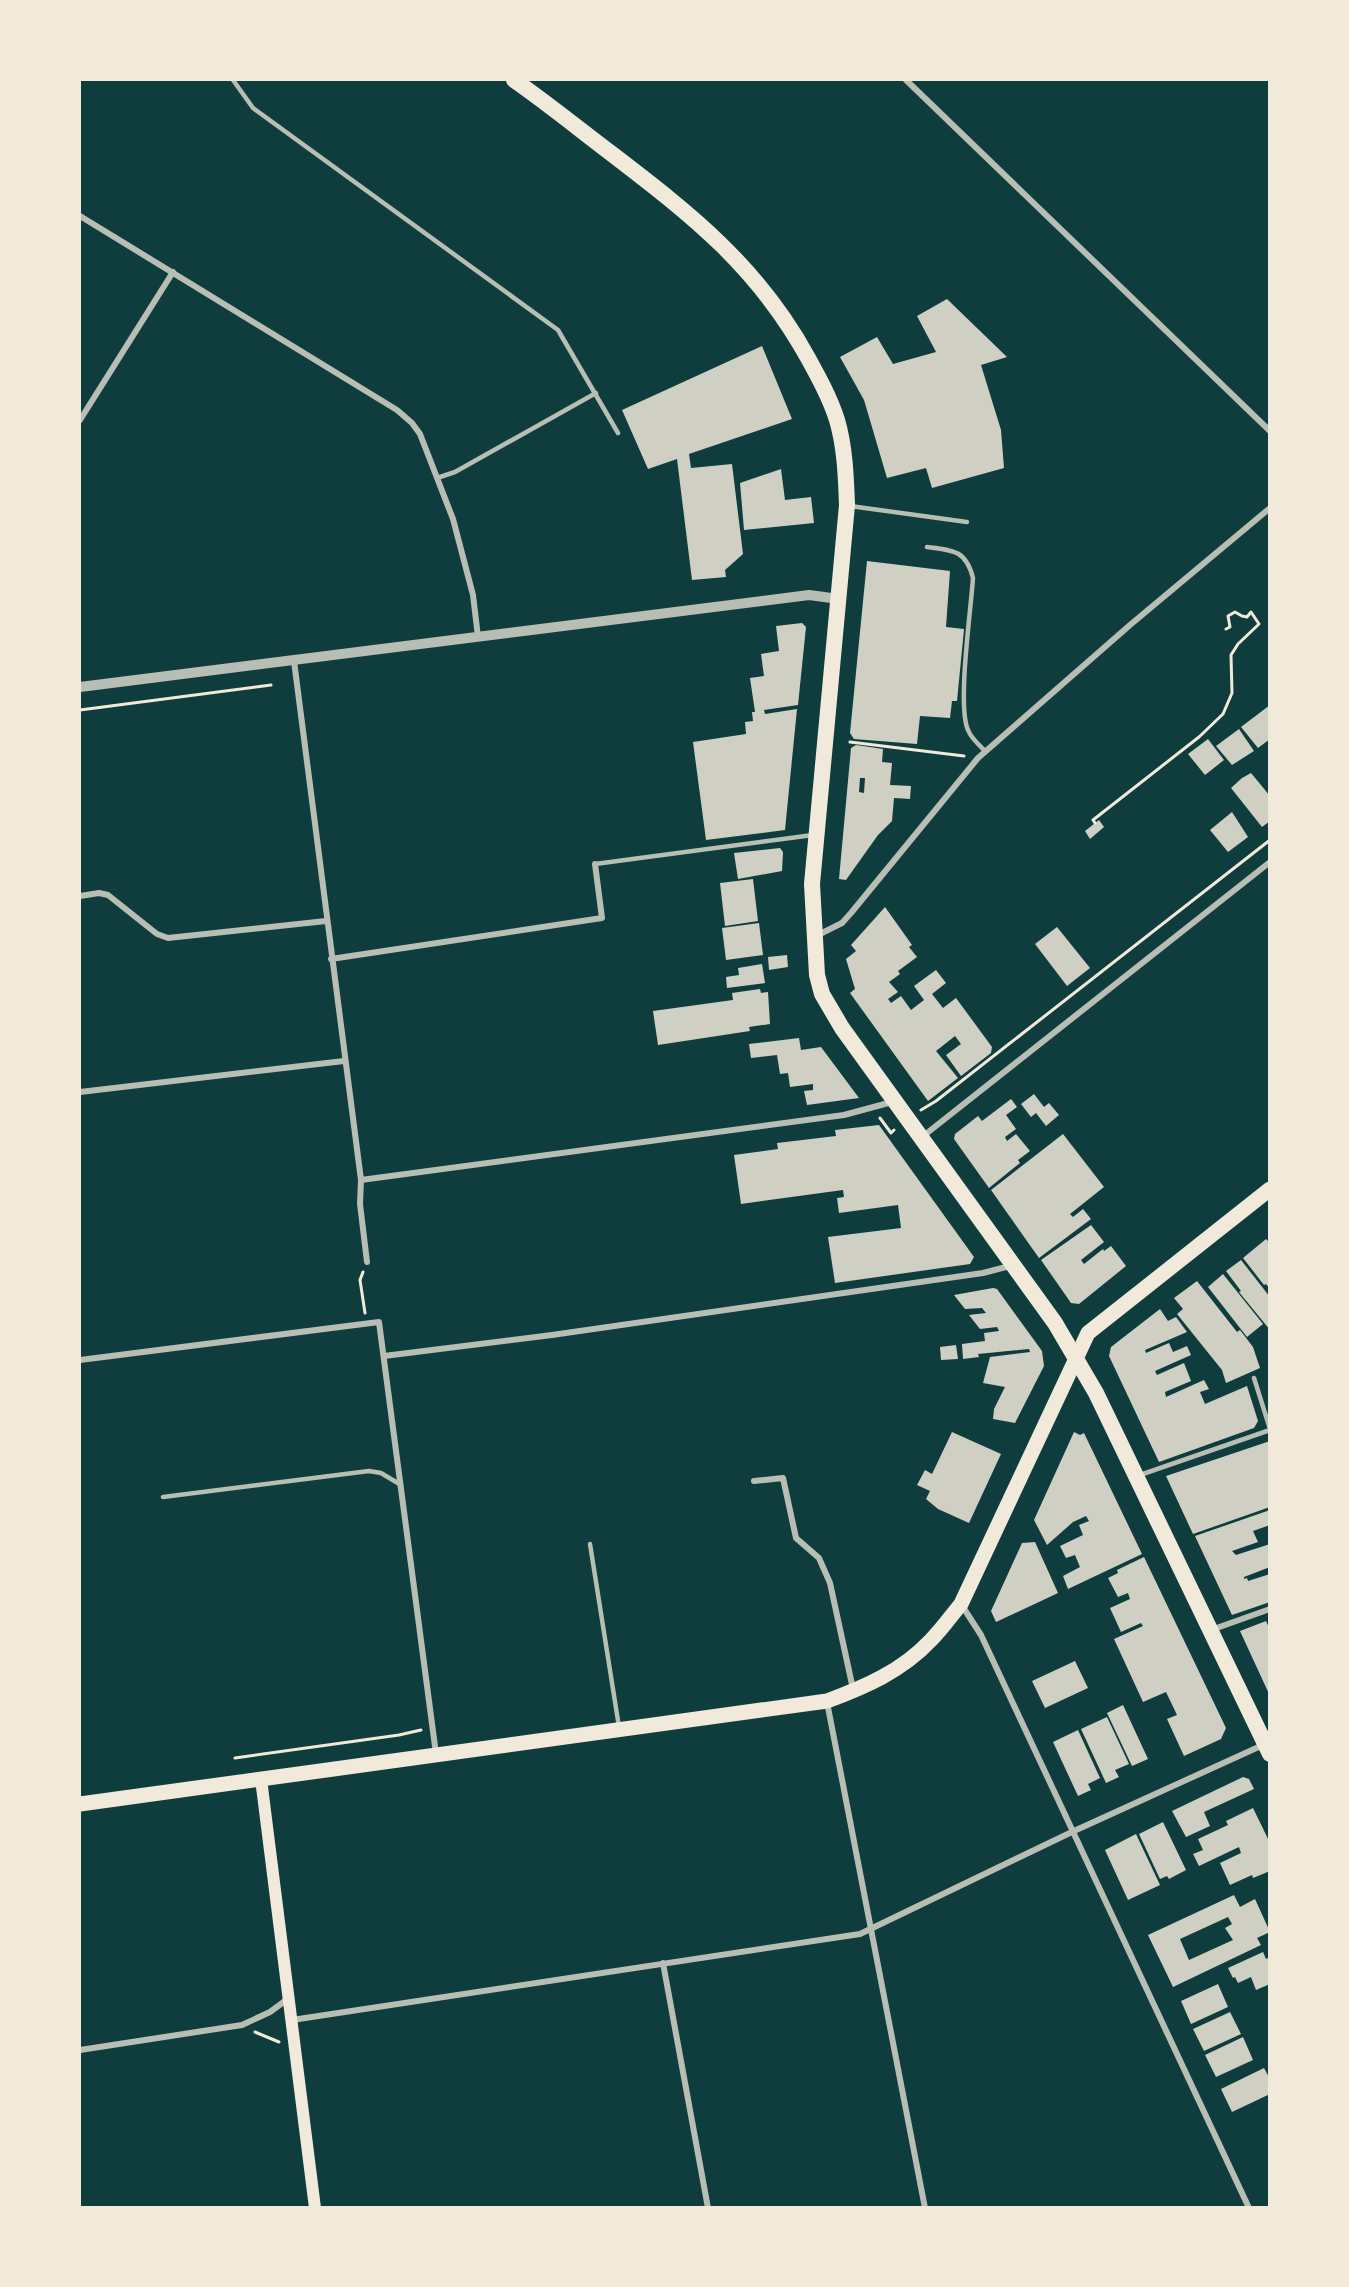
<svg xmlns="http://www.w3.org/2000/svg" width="1349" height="2287" viewBox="0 0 1349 2287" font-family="'Source Sans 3',sans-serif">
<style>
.building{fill:#cfcfc3;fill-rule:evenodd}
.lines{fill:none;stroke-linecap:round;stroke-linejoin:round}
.path{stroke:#f1e9da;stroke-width:3}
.service{stroke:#b8beb3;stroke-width:4.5}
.minor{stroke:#b8beb3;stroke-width:6}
.tertiary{stroke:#b8beb3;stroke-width:10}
.secondary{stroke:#f1e9da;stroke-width:12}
.primary{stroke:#f1e9da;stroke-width:15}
.trunk{stroke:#f1e9da;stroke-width:16}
</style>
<rect width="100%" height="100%" fill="#0f3d3e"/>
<path class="building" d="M 947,299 L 1007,357 L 981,365 L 1001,430 L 1004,468 L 932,488 L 926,468 L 887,478 L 864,400 L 840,357 L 877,337 L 893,364 L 936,352 L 917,316 Z
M 762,346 L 792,419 L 689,454 L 691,468 L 732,464 L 743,554 L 725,570 L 726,577 L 692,580 L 677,459 L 648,469 L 622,410 Z
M 781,469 L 785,500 L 811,497 L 814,523 L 744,530 L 740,483 Z
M 867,561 L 950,571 L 946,627 L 964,629 L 957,701 L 952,701 L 950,718 L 920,716 L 917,744 L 854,739 L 850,733 Z
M 802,623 L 806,627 L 798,705 L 764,710 L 765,714 L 797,709 L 785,830 L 706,840 L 693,742 L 746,734 L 745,722 L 753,721 L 752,712 L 755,712 L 750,678 L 764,676 L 761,654 L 779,651 L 776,626 Z
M 1270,705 L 1270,739 L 1258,748 L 1241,727 Z
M 1239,729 L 1254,751 L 1232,765 L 1216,746 Z
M 1208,739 L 1224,760 L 1205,775 L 1188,754 Z
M 856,745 L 883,749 L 882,762 L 892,763 L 890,785 L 911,786 L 910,799 L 894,798 L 892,821 L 878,835 L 846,880 L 839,879 L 850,759 L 851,748 ZM 860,778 L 865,778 L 864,793 L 859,792 Z
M 1251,773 L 1270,796 L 1270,821 L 1262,827 L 1231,788 L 1242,778 Z
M 1232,812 L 1248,837 L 1228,852 L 1210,830 Z
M 1099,820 L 1104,827 L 1090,839 L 1085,831 Z
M 780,848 L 783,852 L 782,871 L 738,879 L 734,853 Z
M 753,879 L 758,921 L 725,926 L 720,883 Z
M 885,907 L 912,945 L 909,947 L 917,957 L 898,971 L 900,974 L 889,982 L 898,992 L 888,999 L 891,1003 L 901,996 L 911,1010 L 924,1000 L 914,986 L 936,970 L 946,983 L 932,994 L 943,1008 L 956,998 L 992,1047 L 991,1053 L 961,1076 L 946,1055 L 961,1044 L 955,1036 L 936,1051 L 958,1078 L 928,1101 L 850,993 L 855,989 L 846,959 L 856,951 L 851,945 Z
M 759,923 L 763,955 L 726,960 L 722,928 Z
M 1057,927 L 1090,968 L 1067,986 L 1035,944 Z
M 787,955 L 788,967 L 769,970 L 768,957 Z
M 762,964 L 765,983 L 727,988 L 726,977 L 739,975 L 738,968 Z
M 760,989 L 761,993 L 768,992 L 770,1024 L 749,1027 L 750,1031 L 658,1045 L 653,1011 L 733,1000 L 732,993 Z
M 799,1038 L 801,1050 L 821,1047 L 859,1098 L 807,1105 L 804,1091 L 813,1090 L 813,1084 L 790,1087 L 788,1073 L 780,1074 L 777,1055 L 751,1058 L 749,1044 Z
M 1034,1094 L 1044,1107 L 1049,1103 L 1059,1115 L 1046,1126 L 1036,1113 L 1031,1117 L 1021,1104 Z
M 1011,1099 L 1017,1107 L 1006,1115 L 1016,1129 L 1005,1137 L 1007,1141 L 1016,1134 L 1030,1151 L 1018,1160 L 1020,1163 L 989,1188 L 954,1139 L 955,1134 L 978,1116 L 982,1121 Z
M 879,1125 L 974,1257 L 970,1264 L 835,1283 L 828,1237 L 901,1228 L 898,1205 L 839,1213 L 837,1198 L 844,1197 L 843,1190 L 741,1204 L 734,1155 L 778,1149 L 777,1143 L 836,1136 L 835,1130 Z
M 1063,1134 L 1104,1187 L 1070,1214 L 1073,1217 L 1083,1209 L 1091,1219 L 1039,1258 L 991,1190 Z
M 1091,1225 L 1104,1242 L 1081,1260 L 1084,1264 L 1103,1249 L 1104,1251 L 1111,1246 L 1126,1266 L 1079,1304 L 1071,1303 L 1041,1260 Z
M 1266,1239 L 1270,1243 L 1270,1289 L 1266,1284 L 1264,1285 L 1243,1258 Z
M 1241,1260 L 1270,1297 L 1270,1330 L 1239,1292 L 1241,1291 L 1226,1271 Z
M 1223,1274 L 1263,1324 L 1247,1337 L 1208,1287 Z
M 1197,1281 L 1237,1332 L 1240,1330 L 1253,1347 L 1260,1368 L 1226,1383 L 1222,1370 L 1177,1314 L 1183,1309 L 1174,1298 Z
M 993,1288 L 997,1289 L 1042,1351 L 1044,1366 L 1015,1423 L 993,1419 L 994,1409 L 1005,1387 L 983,1383 L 990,1357 L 1030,1352 L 1029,1349 L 978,1354 L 979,1357 L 963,1359 L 962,1344 L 985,1341 L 984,1333 L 999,1331 L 997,1327 L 980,1329 L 969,1315 L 986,1313 L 982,1308 L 965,1309 L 954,1295 Z
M 1160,1309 L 1168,1321 L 1176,1317 L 1187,1332 L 1145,1350 L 1146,1353 L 1169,1343 L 1173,1352 L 1187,1346 L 1191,1355 L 1155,1371 L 1157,1375 L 1184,1363 L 1191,1381 L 1165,1392 L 1166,1397 L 1204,1380 L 1209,1389 L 1200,1392 L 1205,1404 L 1247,1386 L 1258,1421 L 1254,1428 L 1159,1462 L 1109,1356 L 1111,1347 Z
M 956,1345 L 958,1359 L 941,1360 L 940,1347 Z
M 952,1432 L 1001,1454 L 969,1523 L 938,1509 L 926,1499 L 930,1491 L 917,1485 L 925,1470 L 932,1474 Z
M 1074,1432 L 1080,1435 L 1084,1433 L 1142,1554 L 1068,1589 L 1063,1576 L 1080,1567 L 1075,1555 L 1066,1558 L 1060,1546 L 1083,1535 L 1079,1525 L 1089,1521 L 1086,1516 L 1073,1522 L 1047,1545 L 1034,1520 Z
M 1270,1441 L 1270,1507 L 1193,1534 L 1166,1476 Z
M 1270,1510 L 1270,1525 L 1253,1531 L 1258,1542 L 1232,1551 L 1236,1555 L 1270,1544 L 1270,1567 L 1244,1577 L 1244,1579 L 1247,1578 L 1248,1581 L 1270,1574 L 1270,1602 L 1232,1615 L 1195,1536 Z
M 1035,1542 L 1058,1593 L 996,1622 L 991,1611 L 1022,1543 Z
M 1144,1557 L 1226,1728 L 1221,1739 L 1184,1756 L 1167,1719 L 1177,1715 L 1166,1692 L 1143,1702 L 1114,1639 L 1143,1626 L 1141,1623 L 1121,1632 L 1110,1608 L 1130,1599 L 1128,1593 L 1118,1597 L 1108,1578 L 1118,1573 L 1117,1570 Z
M 1266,1621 L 1270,1630 L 1270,1696 L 1240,1631 Z
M 1075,1661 L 1088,1688 L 1045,1708 L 1032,1681 Z
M 1123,1705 L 1148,1759 L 1132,1766 L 1107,1713 Z
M 1107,1717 L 1129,1764 L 1115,1770 L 1119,1777 L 1106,1783 L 1081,1729 Z
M 1078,1730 L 1100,1778 L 1088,1784 L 1091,1790 L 1078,1796 L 1053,1742 Z
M 1243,1777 L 1249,1779 L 1254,1789 L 1204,1812 L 1210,1826 L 1186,1837 L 1172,1811 Z
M 1253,1808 L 1270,1843 L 1270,1871 L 1253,1878 L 1252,1875 L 1230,1885 L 1220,1863 L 1241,1853 L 1239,1847 L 1199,1866 L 1193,1854 L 1203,1850 L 1198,1839 L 1228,1825 L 1226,1821 Z
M 1163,1822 L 1186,1870 L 1169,1879 L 1167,1876 L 1160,1879 L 1139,1834 Z
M 1136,1834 L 1160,1885 L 1128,1900 L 1105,1850 Z
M 1234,1895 L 1240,1907 L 1255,1899 L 1270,1932 L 1257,1938 L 1261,1945 L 1173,1987 L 1148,1935 ZM 1228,1917 L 1232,1924 L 1225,1928 L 1233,1940 L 1189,1960 L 1180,1939 Z
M 1263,1952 L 1266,1959 L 1270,1957 L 1270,1984 L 1256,1990 L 1251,1977 L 1238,1983 L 1235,1977 L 1233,1978 L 1228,1968 Z
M 1218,1984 L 1228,2007 L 1191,2024 L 1181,2001 Z
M 1230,2012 L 1241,2034 L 1204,2051 L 1193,2029 Z
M 1243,2037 L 1253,2060 L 1216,2077 L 1205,2055 Z
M 1264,2068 L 1270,2079 L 1270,2094 L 1232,2112 L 1221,2089 Z"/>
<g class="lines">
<path class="path" d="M 80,710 L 271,685
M 850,742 L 964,756
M 1095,823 L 1093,820 L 1199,737 L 1223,714 L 1232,693 L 1231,655 L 1238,644 L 1259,624 L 1251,612 L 1247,617 L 1242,616 L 1235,612 L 1228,616 L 1230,627 L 1226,629
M 921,1110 L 936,1101 L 1270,840
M 880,1118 L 891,1133 L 894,1130
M 363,1272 L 360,1280 L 365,1313
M 235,1758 L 399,1735 L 421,1730
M 255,2032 L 279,2042"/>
<path class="service" d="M 233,80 L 253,108 L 558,330 L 618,433
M 437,478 L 455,472 L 596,393
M 850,506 L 967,522
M 927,547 C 953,550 966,550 973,578 C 971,610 957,705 968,730 C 971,738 979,745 985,751
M 595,864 L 813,835
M 1254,1378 L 1270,1429
M 1140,1475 L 1270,1430
M 163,1497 L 369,1471 L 381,1473 L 401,1485
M 590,1544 L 619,1727"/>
<path class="minor" d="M 906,80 L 1270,431
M 80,216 L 397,410 L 412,423 L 420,434 L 453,519 L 473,595 L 478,637
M 80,420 L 173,272
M 294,661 L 361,1180 L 360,1204 L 367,1262
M 80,896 L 99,893 L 108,895 L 157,934 L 168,938 L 326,921
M 818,935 L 842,923 L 851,913 L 978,758 L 1130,625 L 1270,508
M 331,959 L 602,918 L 595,864
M 80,1092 L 344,1061
M 922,1137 L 1270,862
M 361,1180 L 844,1115 L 892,1102
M 384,1356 L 552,1335 L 983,1273 L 1010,1266
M 80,1360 L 379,1322 L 436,1754
M 754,1481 L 783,1478 L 796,1538 L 819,1558 L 830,1583 L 853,1689
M 961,1604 L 981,1635 L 1249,2208
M 1211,1630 L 1270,1609
M 827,1702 L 925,2208
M 663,1963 L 708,2208
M 292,2020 L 860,1934 L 1074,1831 L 1263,1745
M 80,2050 L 242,2025 L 270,2012 L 289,1998"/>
<path class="tertiary" d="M 80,687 L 809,595 L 839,599"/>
<path class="secondary" d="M 261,1779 L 315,2208"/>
<path class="primary" d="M 80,1804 L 827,1701 C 865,1687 902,1671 931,1640 C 942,1629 951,1616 961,1604 L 1088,1333 L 1270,1189"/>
<path class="trunk" d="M 514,80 C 547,103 579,129 612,154 C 693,216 758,267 808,358 C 819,378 830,398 837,420 C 845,447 846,477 847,505 L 812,884 L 817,975 L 822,994 L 842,1028 L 1055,1323 L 1096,1393 L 1270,1754"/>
</g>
<rect width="1349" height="2287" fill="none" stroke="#f1e9da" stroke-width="162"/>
</svg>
